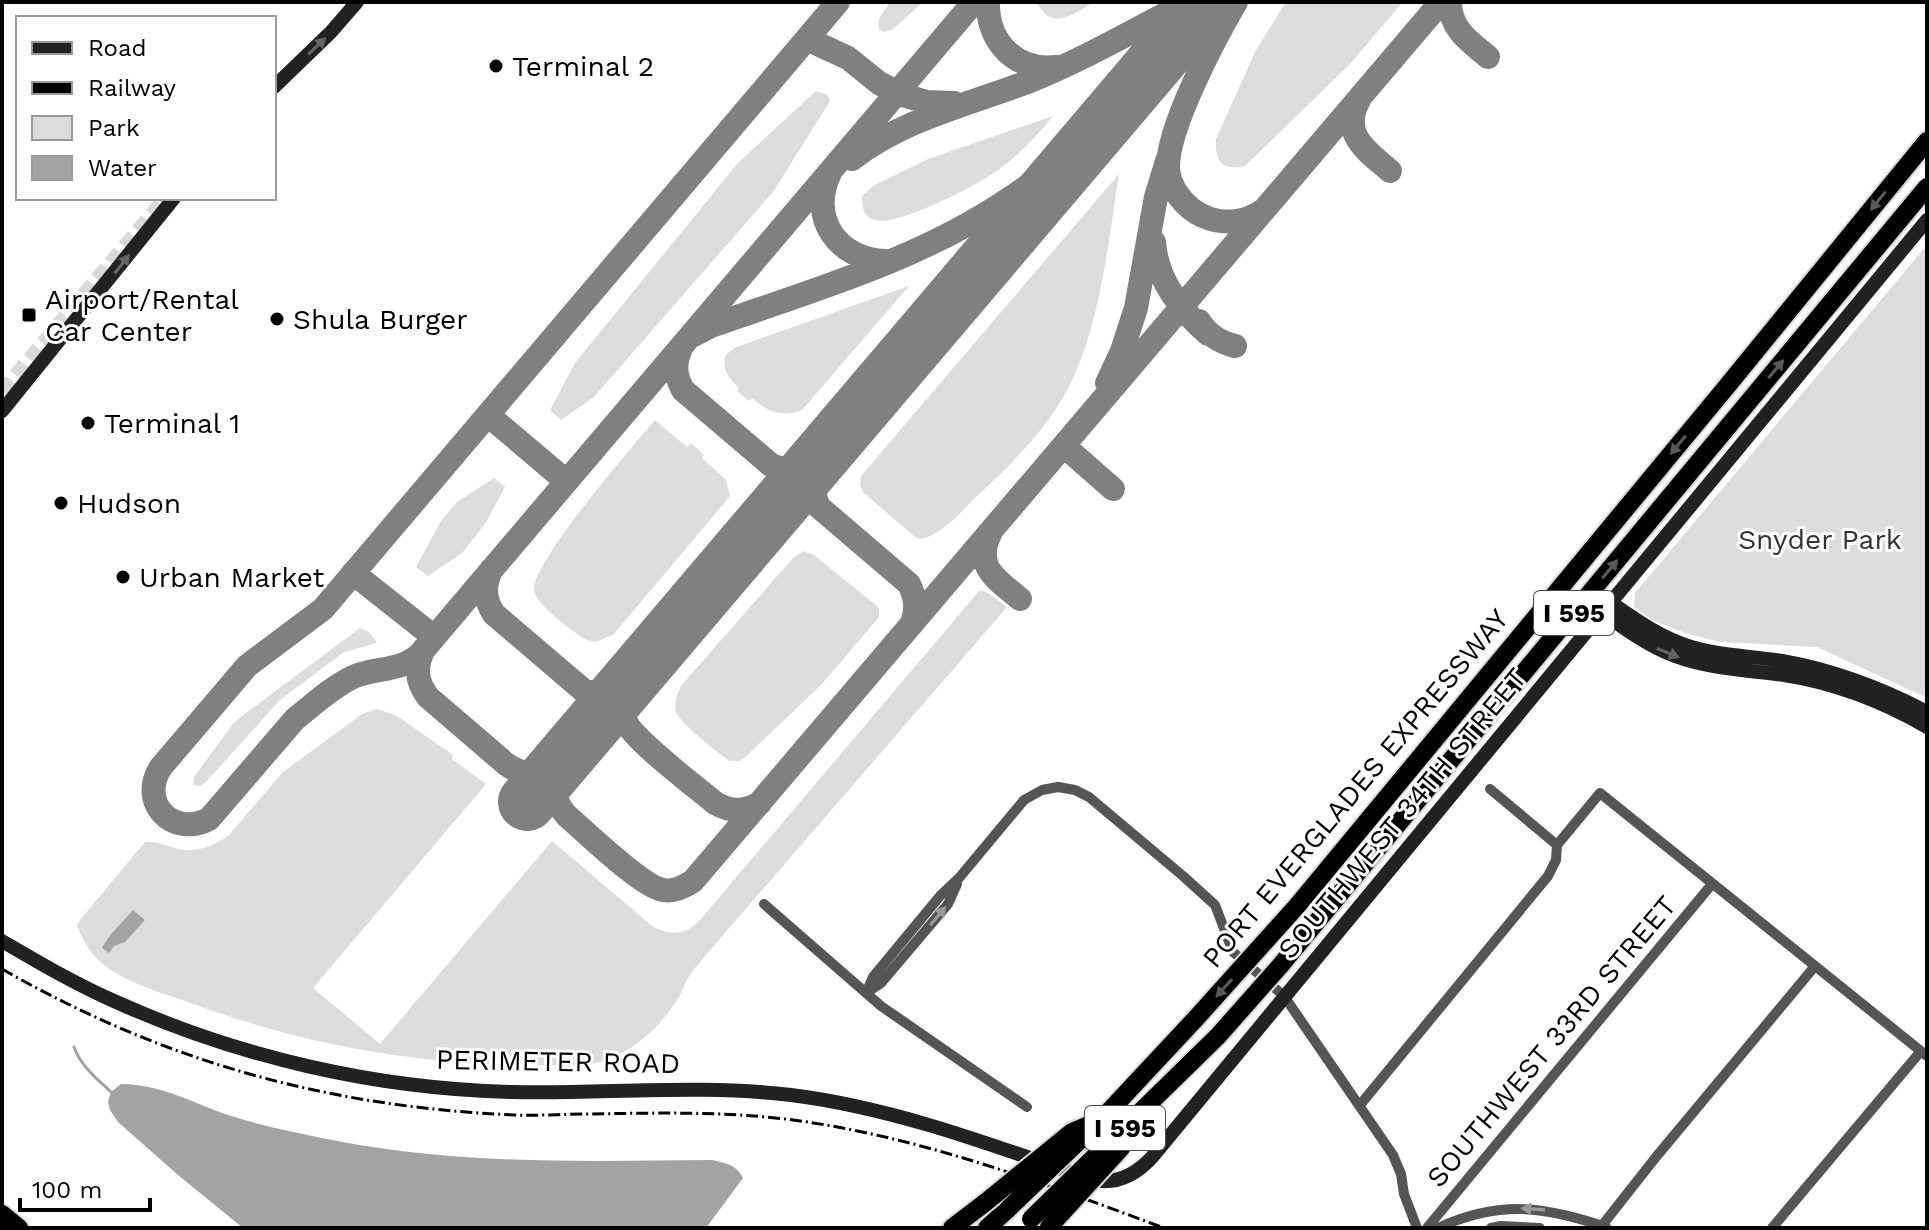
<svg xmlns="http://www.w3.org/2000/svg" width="1929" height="1230" viewBox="0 0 1929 1230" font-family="'Work Sans',sans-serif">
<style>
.green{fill:#dcdcdc}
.water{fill:#a3a3a3}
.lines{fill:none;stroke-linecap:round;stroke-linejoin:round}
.stream{stroke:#a3a3a3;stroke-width:3}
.taxiway{stroke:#808080;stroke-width:24}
.runway{stroke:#808080;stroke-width:58}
.secondary-tunnel{stroke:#d9d9d9;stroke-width:14;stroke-dasharray:14 7;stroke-linecap:butt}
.highway-casing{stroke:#dbdbdb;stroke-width:22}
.street{stroke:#555;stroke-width:10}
.secondary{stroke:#222;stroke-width:14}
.highway{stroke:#000;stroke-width:18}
.rail{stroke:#000;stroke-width:3;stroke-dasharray:12 4 2 4;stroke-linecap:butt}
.highway-bridge-casing{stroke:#dbdbdb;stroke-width:22;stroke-linecap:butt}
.highway-bridge{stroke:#000;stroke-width:18}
.oneway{fill:#646464}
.oneway2{fill:#595959}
.oneway3{fill:#999}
.poi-dot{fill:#000;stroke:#fff;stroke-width:3}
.labels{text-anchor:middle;stroke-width:6;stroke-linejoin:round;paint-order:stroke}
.shield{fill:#fff;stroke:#4c4c4c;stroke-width:2}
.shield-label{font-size:26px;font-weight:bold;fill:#000}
.poi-label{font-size:28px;fill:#000;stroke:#fff;text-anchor:start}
.park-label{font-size:28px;fill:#333;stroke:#fff}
.street-label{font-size:28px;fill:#000;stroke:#fff}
</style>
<rect width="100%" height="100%" fill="#fff"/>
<path class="green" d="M 890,2 L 923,2 L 892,30 L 883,32 L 879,29 L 879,19 Z
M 1094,2 C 1073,14 1052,32 1037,3 Z
M 1286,2 L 1403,2 L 1350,64 L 1245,166 C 1221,171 1215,161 1216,139 L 1256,50 Z
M 816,91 L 827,95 L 830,101 L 773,192 L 594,397 L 561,420 L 550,410 L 575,363 L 738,163 Z
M 1053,116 C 1036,137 1017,157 995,172 C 976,186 896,227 875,220 C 863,217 862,207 862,196 L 873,186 L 928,159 Z
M 1119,174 C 1108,242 1102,313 1074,376 C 1053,423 1015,461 978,495 C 962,510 944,534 921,539 L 915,537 L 863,492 L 860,485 L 861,476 Z
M 1927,245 L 1927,698 L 1817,647 L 1720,642 L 1688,634 L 1656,622 L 1634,607 L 1635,593 Z
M 909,286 L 802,410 C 781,418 768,412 752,398 L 749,401 L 737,391 L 739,388 C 728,378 723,371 725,356 L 734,348 Z
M 655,420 L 687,447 L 691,443 L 704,455 L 702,458 L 726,480 L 730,496 L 614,634 L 596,642 L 587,640 C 574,633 535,604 534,590 C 532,562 633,446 655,420 Z
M 494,478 L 505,487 L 485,524 L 462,553 L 428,576 L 416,567 L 441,521 L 457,502 Z
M 803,551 L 814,555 L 877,606 L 879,610 L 879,617 L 821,685 L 744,758 L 739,761 L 730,761 C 720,755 679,722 676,712 C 674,702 677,694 681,686 L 793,558 Z
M 980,590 L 988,593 L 1007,607 L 705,956 C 700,962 694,968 690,975 C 685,982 683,990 679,997 C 662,1025 633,1053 600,1062 C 581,1067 559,1065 540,1065 C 418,1066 296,1043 182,1000 C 156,991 126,982 104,965 C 91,955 83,941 77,925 L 80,920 L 145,842 C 157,841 166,846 178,849 C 196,853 214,846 229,835 L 283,772 L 362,714 L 377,709 L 397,716 L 453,755 L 452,759 L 486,784 L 313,988 L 380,1044 L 552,841 L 651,925 C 669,937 686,935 700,920 Z
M 360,628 L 369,632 L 377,643 L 344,652 L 280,700 L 205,783 L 200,786 L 193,785 L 194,777 L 232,725 L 242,716 Z"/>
<path class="water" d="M 133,910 L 145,920 L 125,942 L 114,946 L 109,953 L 102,948 C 110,933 122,923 133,910 Z
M 121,1084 C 163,1085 188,1101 225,1114 C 264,1127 303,1134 343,1142 C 465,1165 589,1161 712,1160 C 726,1163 737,1165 743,1178 L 706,1228 L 243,1228 L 178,1175 L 118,1122 L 110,1110 L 108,1102 L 111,1092 Z"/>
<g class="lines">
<path class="stream" d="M 74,1047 C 81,1066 96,1078 111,1092"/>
<path class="taxiway" d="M 838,2 L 323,609 L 247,666 L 161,767 C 138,802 172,838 209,819 L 295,719 C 313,705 332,687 353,677 C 375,667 401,672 420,654 L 974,2
M 988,2 C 987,42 1016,72 1057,67
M 1236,2 C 1215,38 1167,128 1168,168 C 1169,188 1185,208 1203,216 C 1222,225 1245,223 1262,211
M 1450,2 C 1450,29 1469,41 1488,57
M 807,39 L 848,58 L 879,83 L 902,95 L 927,102 L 954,103
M 1359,100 C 1340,134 1367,151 1390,171
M 852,159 C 903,119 970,104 1030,81 C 1085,59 1137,28 1189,2
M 830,173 C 808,218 838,260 886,261
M 1154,242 C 1157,281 1180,309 1208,334
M 1199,321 C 1208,335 1219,342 1235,346
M 694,335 L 711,326 C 813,290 919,260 1009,199 C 1052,171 1088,135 1125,99
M 681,348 C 674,365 675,375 683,390 L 771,465 C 796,476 808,467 827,450
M 1107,383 L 1122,351 L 1136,308 L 1156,197 L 1167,161
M 488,415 L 566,481
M 1064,446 L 1113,489
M 825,452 C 815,471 809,486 819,507 L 909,584 C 916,598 917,609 912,624
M 990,534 C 974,568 997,579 1020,599
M 491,570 C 484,586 484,599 494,614 L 583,690 L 598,694 L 609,693 L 629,682
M 353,573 L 434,637
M 424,649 C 415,667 416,681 428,697 L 506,764 C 525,778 543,775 561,762
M 629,682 C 624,694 621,707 625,720 C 632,739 696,787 715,803 C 731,812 744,812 760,803
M 561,762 C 553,782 551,799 567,816 C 586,832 642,887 663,890 C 674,892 684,887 693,881 L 1441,2"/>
<path class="runway" d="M 527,802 L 1207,2"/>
<path class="secondary-tunnel" d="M 2,391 L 165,198"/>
<g class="highway-casing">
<path id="highway" d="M 1728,385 L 1927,141
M 2,1214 L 19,1228
M 952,1228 L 986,1202
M 987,1228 L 1008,1209"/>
</g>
<path class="street" d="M 1490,789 L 1557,845
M 764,904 L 881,1006 L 1027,1107
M 866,993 L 873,977 L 940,896 L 959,878 L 1024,800 L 1042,790 L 1058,787 L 1075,790 L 1089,797 L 1183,876 L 1215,905 L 1233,952 L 1284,996 L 1393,1155 L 1401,1174 L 1404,1194 L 1417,1228
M 866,993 L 881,983 L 948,904 L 957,884
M 1360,1105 L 1548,876 L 1556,860 L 1557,845 L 1600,793 L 1927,1056
M 1427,1228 L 1712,884
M 1438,1228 C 1499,1200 1544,1206 1606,1227
M 1491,1228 L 1501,1226 L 1540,1228
M 1600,1228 L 1656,1157 L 1815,966
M 1772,1228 L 1921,1051"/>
<path class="secondary" d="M 274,87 L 331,32 L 357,2
M 2,411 L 174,198
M 1610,602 C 1636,620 1661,638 1691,647 C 1720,656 1752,656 1782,661 C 1833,670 1881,688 1927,712
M 1602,612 C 1625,629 1648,646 1675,656 C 1710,669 1748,670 1784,675 C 1833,682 1884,702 1927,727
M 2,941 C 38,962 75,984 114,1001 C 238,1057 376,1089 513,1092 C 605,1094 698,1084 791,1095 C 895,1108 995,1146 1093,1180 C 1118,1185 1137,1174 1153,1156 L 1927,220"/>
<use href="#highway" class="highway"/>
<path class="rail" d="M 2,969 C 165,1062 327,1107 515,1115 C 539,1116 563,1114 587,1114 C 656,1113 725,1111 793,1120 C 921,1137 1043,1183 1164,1228"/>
<g class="highway-bridge-casing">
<path id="highway-bridge" d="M 986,1202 L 1072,1132 L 1091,1124
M 1008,1209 L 1101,1120 L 1199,1015 L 1297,906 L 1728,385
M 1031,1219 L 1218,1036 L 1280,966 L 1927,187
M 1049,1227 L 1122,1147"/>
</g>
<use href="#highway-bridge" class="highway-bridge"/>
</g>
<defs><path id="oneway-solid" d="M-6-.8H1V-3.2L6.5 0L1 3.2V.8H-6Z" transform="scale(2)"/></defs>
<g class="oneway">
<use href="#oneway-solid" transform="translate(317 46) rotate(-44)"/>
<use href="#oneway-solid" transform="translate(122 264) rotate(-52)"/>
<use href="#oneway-solid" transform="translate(1668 653) rotate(22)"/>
</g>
<g class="oneway2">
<use href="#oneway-solid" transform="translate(1878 201) rotate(129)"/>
<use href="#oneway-solid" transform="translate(1776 369) rotate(-50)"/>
<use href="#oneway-solid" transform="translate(1678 445) rotate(130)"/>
<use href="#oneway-solid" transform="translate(1610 569) rotate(-50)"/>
<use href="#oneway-solid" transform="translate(1224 988) rotate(132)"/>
</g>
<g class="oneway3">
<use href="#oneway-solid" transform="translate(938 916) rotate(-50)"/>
<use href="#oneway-solid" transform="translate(1533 1209) rotate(-176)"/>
</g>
<g class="poi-dot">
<circle cx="496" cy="66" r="8"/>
<rect x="21" y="307" width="16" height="16" rx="4"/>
<circle cx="277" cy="319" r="8"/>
<circle cx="88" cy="423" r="8"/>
<circle cx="61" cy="503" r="8"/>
<circle cx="123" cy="577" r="8"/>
</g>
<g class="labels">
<g class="shield">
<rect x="1534" y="591" width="80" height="44" rx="6"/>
<rect x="1085" y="1106" width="80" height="44" rx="6"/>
</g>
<g class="shield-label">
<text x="1574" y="622">I 595</text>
<text x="1125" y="1137">I 595</text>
</g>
<g class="poi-label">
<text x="512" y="76">Terminal 2</text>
<text x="45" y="309">Airport/Rental<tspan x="45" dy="32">Car Center</tspan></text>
<text x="293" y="329">Shula Burger</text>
<text x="104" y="433">Terminal 1</text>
<text x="77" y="513">Hudson</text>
<text x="139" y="587">Urban Market</text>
</g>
<g class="park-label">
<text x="1820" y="549">Snyder Park</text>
</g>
<g class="street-label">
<text transform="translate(1355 788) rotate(-50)" y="10">PORT EVERGLADES EXPRESSWAY</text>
<text transform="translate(1402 813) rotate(-50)" y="10">SOUTHWEST 34TH STREET</text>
<text transform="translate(1551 1041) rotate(-50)" y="10">SOUTHWEST 33RD STREET</text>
<text transform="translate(558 1061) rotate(1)" y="10">PERIMETER ROAD</text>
</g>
</g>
<rect width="1929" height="1230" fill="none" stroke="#000000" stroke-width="8"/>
<rect x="16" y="16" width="260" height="184" fill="#ffffff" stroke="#999999" stroke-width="2"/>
<rect x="32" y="42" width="40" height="12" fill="#222222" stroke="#999999" stroke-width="2"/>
<text x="88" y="56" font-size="24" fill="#000000">Road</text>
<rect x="32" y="82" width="40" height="12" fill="#000000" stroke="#999999" stroke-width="2"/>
<text x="88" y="96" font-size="24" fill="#000000">Railway</text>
<rect x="32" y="116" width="40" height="24" fill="#dcdcdc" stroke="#999999" stroke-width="2"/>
<text x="88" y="136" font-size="24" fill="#000000">Park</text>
<rect x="32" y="156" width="40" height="24" fill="#a3a3a3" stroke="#999999" stroke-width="2"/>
<text x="88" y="176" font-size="24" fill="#000000">Water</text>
<path d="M20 1198v12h130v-12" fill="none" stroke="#000000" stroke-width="4"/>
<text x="32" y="1198" font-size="24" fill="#000000" stroke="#ffffff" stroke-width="6" paint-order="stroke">100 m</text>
</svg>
